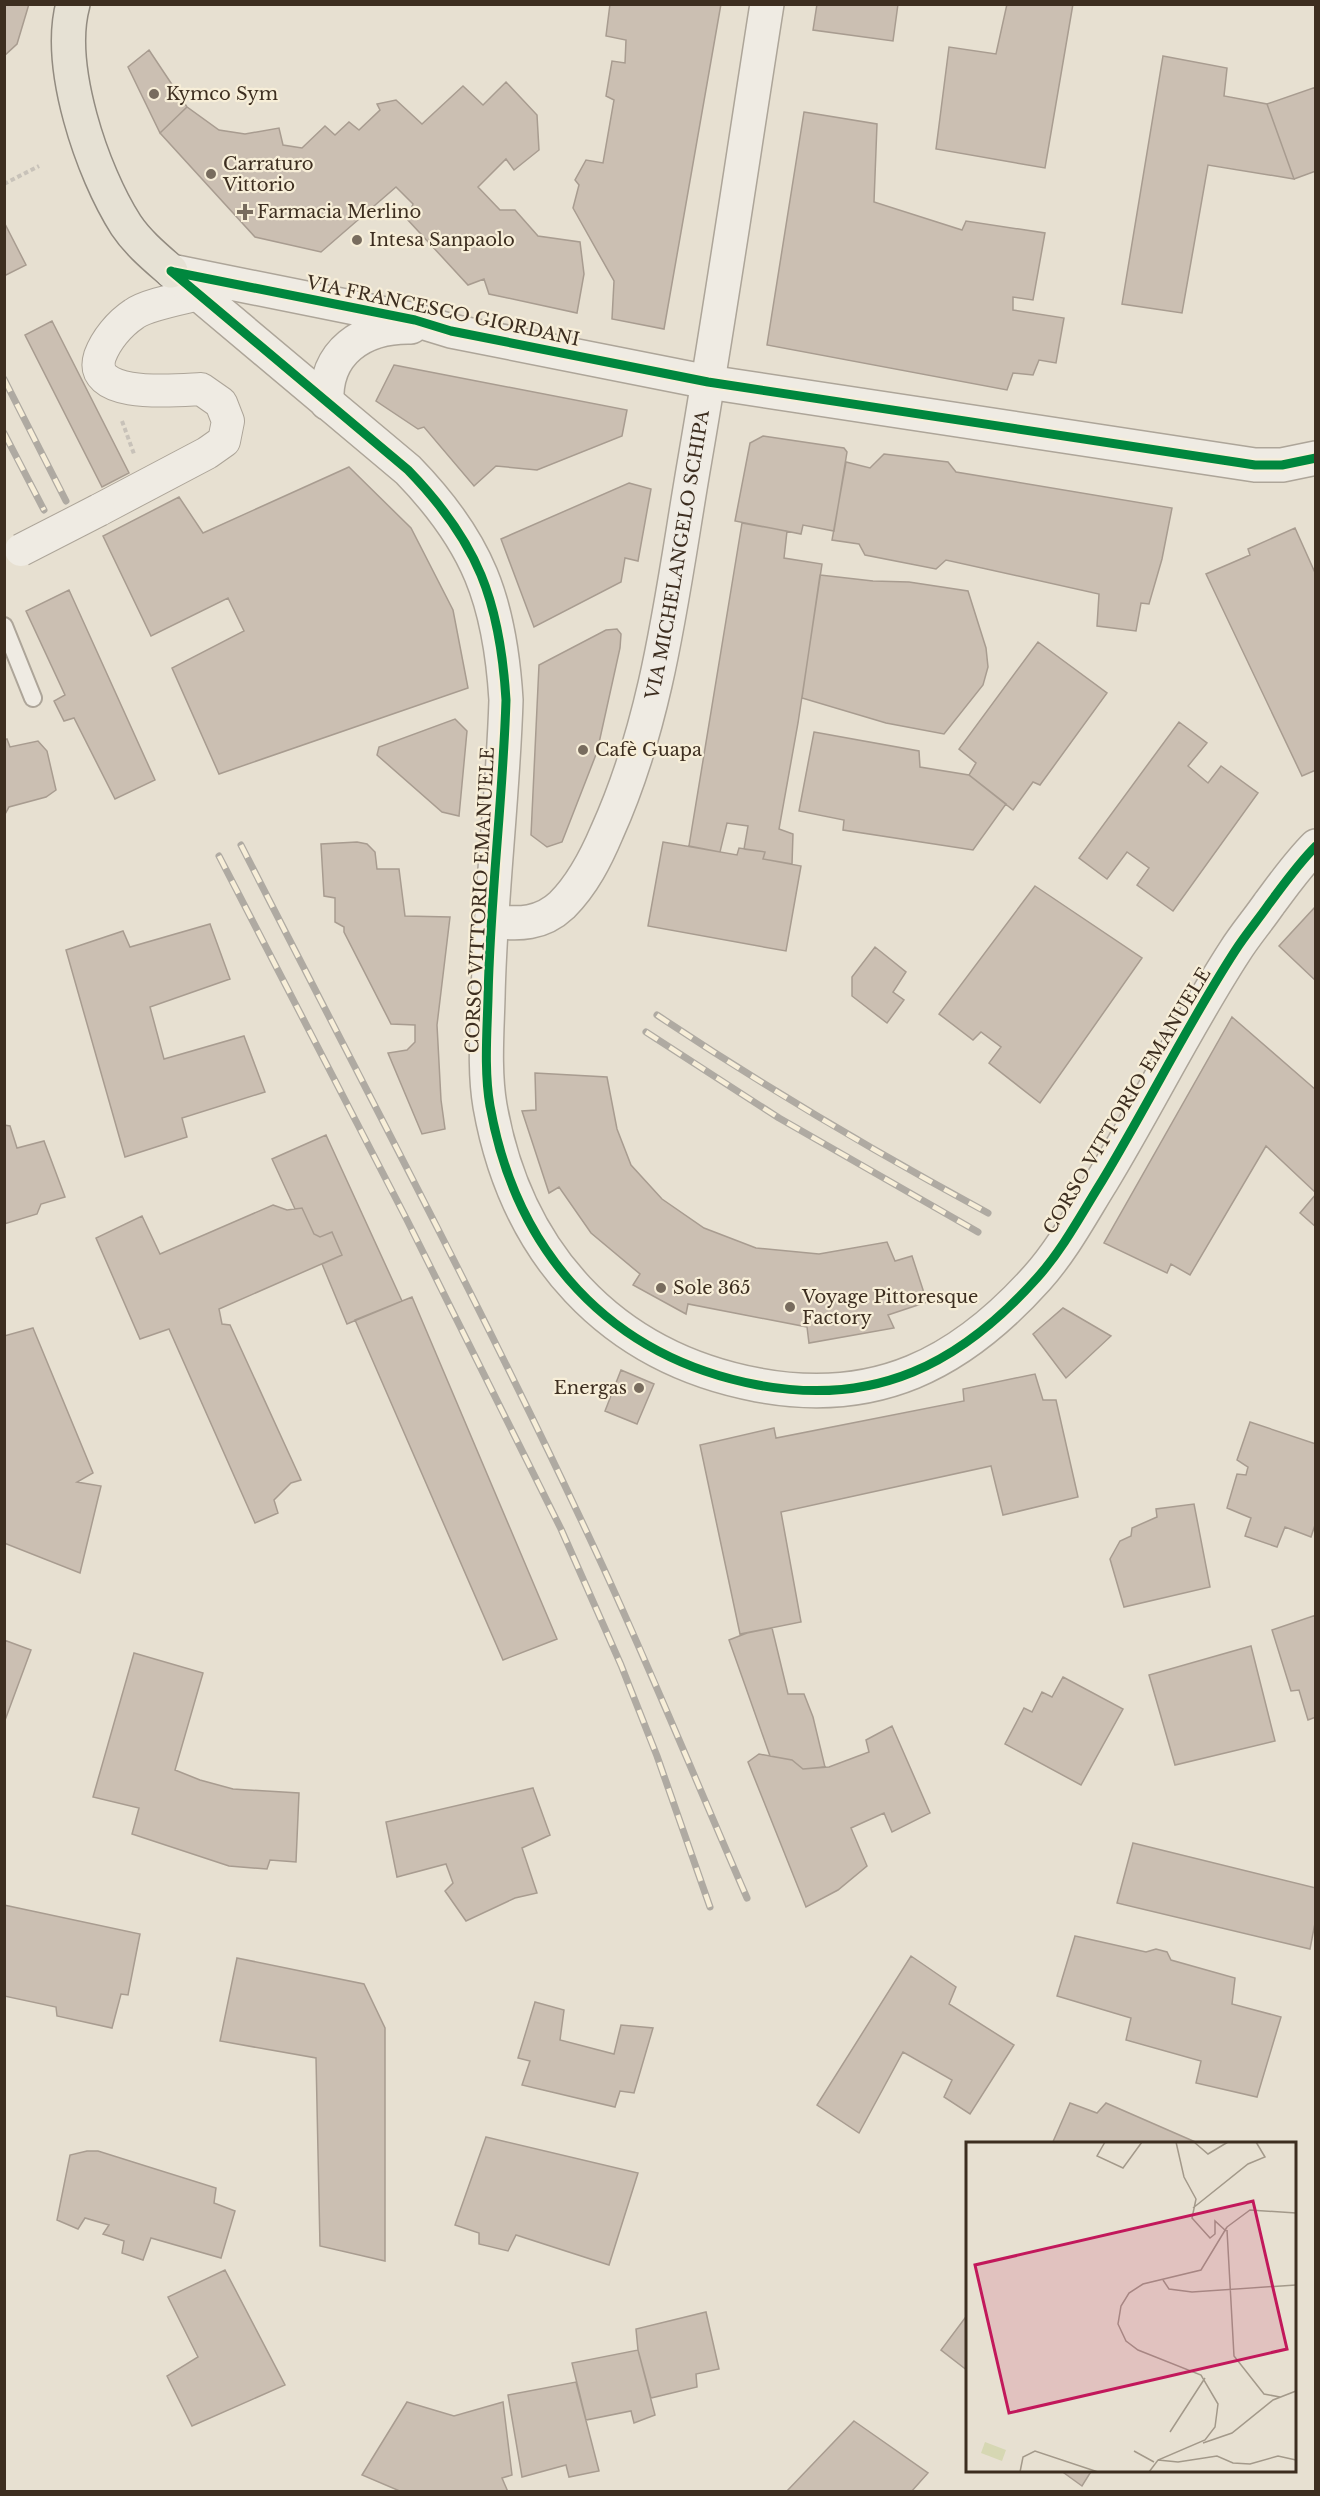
<svg xmlns="http://www.w3.org/2000/svg" width="1320" height="2496" viewBox="0 0 1320 2496" font-family="'Libre Baskerville',serif">
<style>
.building{fill:#cbbfb2;stroke:#a89c90;stroke-width:1.5}
.lines{fill:none;stroke-linecap:round;stroke-linejoin:round}
.service-casing{stroke:#ada599;stroke-width:20}
.minor-casing{stroke:#ada599;stroke-width:34}
.tertiary-casing{stroke:#ada599;stroke-width:36}
.primary-casing{stroke:#928b80;stroke-width:36}
.path{stroke:#c8c2b9;stroke-width:4;stroke-dasharray:4.5 3;stroke-linecap:butt}
.service{stroke:#efebe3;stroke-width:16}
.minor{stroke:#efebe3;stroke-width:32}
.tertiary{stroke:#efebe3;stroke-width:33}
.primary{stroke:#e6e1d4;stroke-width:33}
.rail-casing{stroke:#afaaa2;stroke-width:7}
.rail{stroke:#f7eed8;stroke-width:4.5;stroke-dasharray:14;stroke-linecap:butt}
.minor-bridge-casing{stroke:#ada599;stroke-width:34;stroke-linecap:butt}
.minor-bridge{stroke:#efebe3;stroke-width:32}
.cycleway-casing{stroke:#f7eed8;stroke-width:13}
.cycleway{stroke:#00873e;stroke-width:9}
.poi-dot{fill:#786c5e;stroke:#f7eed8;stroke-width:2}
.labels{text-anchor:middle;stroke-width:4.5;stroke-linejoin:round;paint-order:stroke}
.poi-label{font-size:18px;fill:#3d2e20;stroke:#f7eed8;text-anchor:start}
.street-label{font-size:18px;fill:#3d2e20;stroke:#f7eed8}
.inset-road{fill:none;stroke:#a3998a;stroke-width:1.5}
.view{fill:#c2185b;fill-opacity:0.15;stroke:#c2185b;stroke-width:3}
.inset-edge{fill:none;stroke:#3d2e20;stroke-width:3}
</style>
<rect width="100%" height="100%" fill="#e7e0d1"/>
<path class="building" d="M 4,4 L 29,4 L 17,44 L 4,56 Z
M 610,4 L 721,4 L 664,329 L 612,319 L 614,281 L 573,208 L 579,185 L 575,180 L 586,160 L 603,163 L 614,100 L 606,96 L 612,61 L 625,63 L 626,40 L 606,36 Z
M 817,4 L 898,4 L 893,41 L 813,30 Z
M 1007,4 L 1073,4 L 1045,168 L 936,149 L 949,47 L 996,54 Z
M 149,50 L 187,107 L 160,133 L 128,67 Z
M 1163,56 L 1227,68 L 1224,96 L 1267,104 L 1294,179 L 1208,165 L 1182,313 L 1122,304 Z
M 506,82 L 537,115 L 539,150 L 514,170 L 506,159 L 478,187 L 500,210 L 515,210 L 538,236 L 580,242 L 584,274 L 577,313 L 489,294 L 484,279 L 468,285 L 407,219 L 413,204 L 396,187 L 321,252 L 255,237 L 160,133 L 187,107 L 219,130 L 245,134 L 279,128 L 283,145 L 302,148 L 325,126 L 335,135 L 349,122 L 359,130 L 380,110 L 377,104 L 396,100 L 422,124 L 463,86 L 483,105 Z
M 1316,87 L 1316,171 L 1294,179 L 1267,104 Z
M 804,112 L 877,124 L 874,202 L 962,230 L 966,221 L 1045,233 L 1033,300 L 1013,297 L 1013,310 L 1064,318 L 1056,363 L 1039,360 L 1033,375 L 1013,373 L 1007,390 L 767,345 Z
M 4,222 L 26,265 L 4,276 Z
M 52,321 L 129,473 L 102,487 L 25,335 Z
M 394,365 L 627,410 L 622,436 L 537,470 L 496,466 L 474,486 L 424,427 L 418,429 L 376,401 Z
M 763,436 L 844,448 L 847,452 L 834,531 L 803,525 L 801,534 L 735,521 L 750,443 Z
M 884,454 L 948,462 L 956,472 L 1172,508 L 1162,559 L 1149,604 L 1141,603 L 1136,631 L 1097,626 L 1099,594 L 946,560 L 936,569 L 865,555 L 859,544 L 832,540 L 846,462 L 870,468 Z
M 349,467 L 411,528 L 453,610 L 468,688 L 219,774 L 172,668 L 244,631 L 228,598 L 151,636 L 103,536 L 179,497 L 203,533 Z
M 629,483 L 651,489 L 638,561 L 625,558 L 621,582 L 534,627 L 501,539 Z
M 742,523 L 787,531 L 784,558 L 822,564 L 798,723 L 779,829 L 793,834 L 792,864 L 763,859 L 765,852 L 744,849 L 748,826 L 727,823 L 720,852 L 689,846 Z
M 1295,528 L 1316,575 L 1316,770 L 1302,776 L 1206,574 L 1250,555 L 1248,549 Z
M 820,575 L 873,581 L 909,582 L 968,591 L 986,648 L 988,667 L 983,685 L 944,734 L 886,723 L 802,698 Z
M 69,590 L 155,780 L 115,799 L 74,718 L 64,721 L 54,701 L 65,695 L 26,611 Z
M 617,629 L 621,634 L 620,648 L 597,752 L 562,842 L 547,847 L 531,835 L 539,665 L 606,630 Z
M 1038,642 L 1107,693 L 1040,785 L 1033,782 L 1013,810 L 969,775 L 976,763 L 959,749 Z
M 455,719 L 467,731 L 459,816 L 442,812 L 377,755 L 379,747 Z
M 1179,722 L 1207,743 L 1188,766 L 1208,783 L 1221,766 L 1258,793 L 1173,911 L 1137,885 L 1149,868 L 1127,852 L 1107,879 L 1079,858 Z
M 814,732 L 919,751 L 920,767 L 969,775 L 1006,804 L 973,850 L 843,830 L 844,820 L 799,811 Z
M 7,739 L 10,747 L 38,741 L 47,751 L 56,790 L 46,797 L 9,807 L 4,816 L 4,740 Z
M 357,842 L 367,844 L 375,852 L 377,869 L 399,869 L 405,916 L 450,917 L 437,1025 L 441,1100 L 445,1129 L 422,1134 L 388,1053 L 407,1050 L 415,1042 L 415,1025 L 391,1024 L 344,932 L 344,927 L 335,922 L 335,898 L 324,896 L 321,844 Z
M 663,842 L 737,855 L 739,848 L 765,852 L 763,859 L 801,866 L 786,951 L 648,926 Z
M 1035,886 L 1142,958 L 1040,1103 L 989,1063 L 1001,1047 L 981,1032 L 973,1040 L 939,1014 Z
M 1316,906 L 1316,981 L 1279,946 Z
M 210,924 L 230,979 L 150,1007 L 164,1059 L 244,1036 L 265,1092 L 182,1118 L 187,1137 L 125,1157 L 66,950 L 123,931 L 130,947 Z
M 875,947 L 906,972 L 893,992 L 904,1000 L 887,1023 L 852,996 L 852,977 Z
M 1232,1017 L 1316,1090 L 1316,1193 L 1266,1146 L 1190,1275 L 1171,1264 L 1167,1273 L 1104,1243 Z
M 535,1073 L 607,1077 L 617,1129 L 631,1165 L 662,1199 L 704,1228 L 756,1248 L 819,1254 L 887,1242 L 895,1261 L 912,1256 L 927,1302 L 888,1315 L 894,1328 L 809,1343 L 807,1327 L 688,1304 L 686,1314 L 633,1285 L 640,1274 L 591,1233 L 559,1187 L 549,1193 L 522,1111 L 536,1110 Z
M 4,1125 L 10,1126 L 17,1148 L 44,1141 L 65,1197 L 41,1204 L 37,1214 L 4,1224 Z
M 326,1135 L 402,1301 L 347,1324 L 322,1264 L 342,1255 L 332,1232 L 320,1237 L 314,1234 L 302,1208 L 295,1209 L 272,1159 Z
M 1316,1194 L 1316,1227 L 1300,1213 Z
M 273,1205 L 287,1210 L 302,1208 L 314,1234 L 320,1237 L 332,1232 L 342,1255 L 219,1309 L 222,1324 L 230,1325 L 301,1480 L 291,1483 L 274,1500 L 278,1513 L 255,1523 L 169,1329 L 140,1339 L 96,1238 L 142,1216 L 160,1254 Z
M 412,1297 L 557,1639 L 503,1660 L 355,1320 Z
M 1063,1308 L 1111,1336 L 1066,1378 L 1033,1334 Z
M 33,1328 L 93,1473 L 77,1482 L 101,1486 L 80,1573 L 4,1543 L 4,1336 Z
M 621,1370 L 654,1384 L 637,1424 L 605,1411 Z
M 1035,1374 L 1043,1400 L 1056,1400 L 1078,1497 L 1003,1515 L 991,1466 L 781,1512 L 801,1622 L 740,1634 L 700,1445 L 774,1428 L 776,1438 L 964,1401 L 963,1389 Z
M 1250,1422 L 1316,1444 L 1316,1522 L 1311,1537 L 1285,1527 L 1277,1547 L 1245,1536 L 1251,1518 L 1227,1508 L 1237,1474 L 1246,1475 L 1248,1467 L 1237,1460 Z
M 1194,1504 L 1210,1587 L 1124,1607 L 1110,1559 L 1120,1541 L 1131,1536 L 1132,1528 L 1157,1517 L 1156,1509 Z
M 1316,1615 L 1316,1717 L 1308,1720 L 1299,1690 L 1291,1691 L 1272,1630 Z
M 772,1628 L 788,1694 L 804,1694 L 813,1717 L 825,1767 L 803,1769 L 792,1760 L 770,1756 L 729,1640 L 747,1633 Z
M 4,1640 L 31,1650 L 4,1723 Z
M 1251,1646 L 1275,1741 L 1175,1765 L 1149,1675 Z
M 134,1653 L 203,1673 L 175,1770 L 200,1780 L 233,1789 L 299,1793 L 296,1862 L 270,1860 L 267,1869 L 229,1866 L 132,1834 L 139,1808 L 93,1797 Z
M 1063,1677 L 1123,1709 L 1081,1785 L 1005,1744 L 1024,1708 L 1032,1712 L 1042,1692 L 1052,1697 Z
M 892,1726 L 930,1813 L 892,1832 L 884,1813 L 851,1828 L 867,1866 L 838,1890 L 806,1907 L 748,1762 L 759,1754 L 792,1760 L 803,1769 L 829,1767 L 869,1752 L 866,1740 Z
M 533,1788 L 550,1835 L 522,1848 L 537,1893 L 515,1898 L 466,1921 L 445,1891 L 453,1883 L 446,1864 L 397,1877 L 386,1822 Z
M 1133,1843 L 1316,1888 L 1316,1918 L 1310,1949 L 1117,1903 Z
M 4,1905 L 140,1934 L 128,1995 L 121,1994 L 112,2028 L 57,2016 L 56,2007 L 4,1996 Z
M 1075,1936 L 1146,1952 L 1156,1949 L 1167,1952 L 1171,1960 L 1235,1978 L 1232,2004 L 1281,2017 L 1257,2097 L 1196,2083 L 1201,2061 L 1126,2040 L 1131,2018 L 1057,1996 Z
M 911,1956 L 956,1987 L 949,2004 L 1014,2045 L 970,2114 L 944,2097 L 952,2080 L 903,2052 L 859,2133 L 817,2105 Z
M 237,1958 L 364,1984 L 385,2028 L 385,2261 L 320,2246 L 316,2058 L 220,2041 Z
M 535,2002 L 564,2010 L 560,2040 L 614,2054 L 621,2025 L 653,2028 L 634,2093 L 620,2091 L 615,2107 L 522,2085 L 530,2061 L 518,2058 Z
M 1070,2103 L 1097,2113 L 1106,2103 L 1200,2144 L 1052,2144 Z
M 486,2137 L 638,2173 L 609,2265 L 516,2235 L 508,2251 L 479,2244 L 479,2233 L 455,2225 Z
M 87,2151 L 98,2151 L 216,2188 L 214,2203 L 235,2211 L 221,2258 L 151,2238 L 143,2260 L 122,2253 L 124,2241 L 103,2234 L 109,2225 L 85,2218 L 78,2229 L 57,2220 L 70,2155 Z
M 225,2270 L 285,2385 L 192,2426 L 167,2376 L 198,2357 L 168,2297 Z
M 706,2312 L 719,2369 L 696,2374 L 697,2387 L 651,2398 L 638,2350 L 636,2329 Z
M 968,2314 L 968,2371 L 941,2350 Z
M 638,2350 L 655,2415 L 634,2423 L 631,2411 L 586,2420 L 572,2363 Z
M 576,2382 L 599,2471 L 569,2477 L 566,2465 L 522,2477 L 508,2395 Z
M 407,2402 L 454,2416 L 503,2402 L 512,2475 L 502,2478 L 508,2492 L 402,2492 L 362,2475 Z
M 854,2421 L 928,2473 L 911,2492 L 786,2492 Z
M 1060,2470 L 1092,2470 L 1082,2486 Z"/>
<g class="lines">
<g class="service-casing">
<path id="service" d="M 4,626 L 33,698"/>
</g>
<g class="minor-casing">
<path id="minor" d="M 99,510 L 207,453 L 224,441 L 228,421 L 221,403 L 201,389 C 178,390 86,400 100,356 C 106,340 119,324 134,314 C 146,305 183,298 199,294"/>
</g>
<g class="tertiary-casing">
<g id="tertiary">
<path d="M 171,271 L 408,470 C 478,542 500,601 506,700 C 503,799 490,898 488,998 C 487,1033 484,1071 490,1106 C 516,1252 609,1357 758,1385 C 876,1407 960,1364 1037,1278 C 1063,1249 1082,1213 1102,1181 C 1148,1105 1187,1025 1235,951 C 1245,935 1258,920 1269,904 C 1284,884 1298,864 1316,846"/>
<path d="M 176,272 L 415,320 L 451,331 L 708,382 L 1255,465 L 1282,465 L 1316,458"/>
<path d="M 327,403 C 324,352 363,326 411,327"/>
<path id="s1" d="M 492,921 C 519,925 542,924 562,905 C 583,884 596,858 607,832 C 660,715 673,585 695,459 C 721,308 743,156 767,4"/>
</g>
</g>
<g class="primary-casing">
<path id="primary" d="M 73,4 C 56,66 92,172 126,225 C 138,243 155,257 171,271"/>
</g>
<path class="path" d="M 4,184 L 39,166
M 122,421 L 134,454"/>
<use href="#service" class="service"/>
<use href="#minor" class="minor"/>
<use href="#tertiary" class="tertiary"/>
<use href="#primary" class="primary"/>
<g class="rail-casing">
<path id="rail" d="M 4,379 L 66,501
M 4,433 L 44,510
M 241,845 C 363,1085 491,1324 604,1569 C 654,1678 699,1788 747,1898
M 219,856 L 407,1220 L 561,1529 L 621,1665 L 657,1756 L 710,1907
M 657,1015 C 765,1087 875,1152 988,1213
M 646,1032 L 779,1118 L 978,1232"/>
</g>
<use href="#rail" class="rail"/>
<g class="minor-bridge-casing">
<path id="minor-bridge" d="M 21,550 L 99,510"/>
</g>
<use href="#minor-bridge" class="minor-bridge"/>
<g class="cycleway-casing">
<path id="cycleway" d="M 171,271 L 408,470 C 478,542 500,601 506,700 C 503,799 490,898 488,998 C 487,1033 484,1071 490,1106 C 516,1252 609,1357 758,1385 C 876,1407 960,1364 1037,1278 C 1063,1249 1082,1213 1102,1181 C 1148,1105 1187,1025 1235,951 C 1245,935 1258,920 1269,904 C 1284,884 1298,864 1316,846
M 174,272 L 415,320 L 451,331 L 708,382 L 1255,465 L 1282,465 L 1316,458"/>
</g>
<use href="#cycleway" class="cycleway"/>
</g>
<g class="poi-dot">
<circle cx="154" cy="94" r="6"/>
<circle cx="211" cy="174" r="6"/>
<path d="M242 203h6v6h6v6h-6v6h-6v-6h-6v-6h6z"/>
<circle cx="357" cy="240" r="6"/>
<circle cx="583" cy="750" r="6"/>
<circle cx="661" cy="1288" r="6"/>
<circle cx="790" cy="1307" r="6"/>
<circle cx="639" cy="1388" r="6"/>
</g>
<g class="labels">
<g class="poi-label">
<text x="166" y="100">Kymco Sym</text>
<text x="223" y="170">Carraturo<tspan x="223" dy="21">Vittorio</tspan></text>
<text x="257" y="218">Farmacia Merlino</text>
<text x="369" y="246">Intesa Sanpaolo</text>
<text x="595" y="756">Cafè Guapa</text>
<text x="673" y="1294">Sole 365</text>
<text x="802" y="1303">Voyage Pittoresque<tspan x="802" dy="21">Factory</tspan></text>
<text x="627" y="1394" text-anchor="end">Energas</text>
</g>
<g class="street-label">
<text transform="translate(443 311) rotate(12)" y="6">VIA FRANCESCO GIORDANI</text>
<text dy="6" stroke="none"><textPath href="#s1" startOffset="448">VIA MICHELANGELO SCHIPA</textPath></text>
<text transform="translate(480 900) rotate(-87)" y="6">CORSO VITTORIO EMANUELE</text>
<text transform="translate(1127 1101) rotate(-59)" y="6">CORSO VITTORIO EMANUELE</text>
</g>
</g>
<g transform="translate(966 2142)">
<rect width="330" height="330" fill="#e7e0d1"/>
<path d="M 19,300 L 40,308 L 36,319 L 15,311 Z" fill="#d6d7b3"/>
<path class="inset-road" d="M 139,0 L 131,14 L 157,26 L 176,0M 210,0 L 218,35 L 230,57 L 226,76 L 244,96 L 249,92 L 249,79 L 260,89M 228,0 L 242,12 L 262,0M 227,66 L 282,22 L 299,15 L 290,0M 261,85 L 284,68 L 330,71M 261,88 L 268,214 L 298,252 L 314,255M 197,138 L 203,147 L 226,150 L 330,143M 204,290 L 239,236M 237,301 L 266,291 L 307,258 L 330,249M 168,309 L 188,320M 192,318 L 212,320 L 251,314 L 267,321 L 284,322 L 312,314 L 330,318M 54,330 L 57,315 L 69,309 L 132,330M 183,330 L 192,318 L 239,298 L 249,285 L 252,262 L 235,233 L 172,208 L 160,199 L 152,182 L 155,164 L 163,151 L 177,142 L 235,128 L 261,85"/>
<path class="view" d="M 287,59 L 321,207 L 43,271 L 9,123 Z"/>
<rect width="330" height="330" class="inset-edge"/>
</g>
<rect width="1320" height="2496" fill="none" stroke="#3d2e20" stroke-width="12"/>
</svg>
